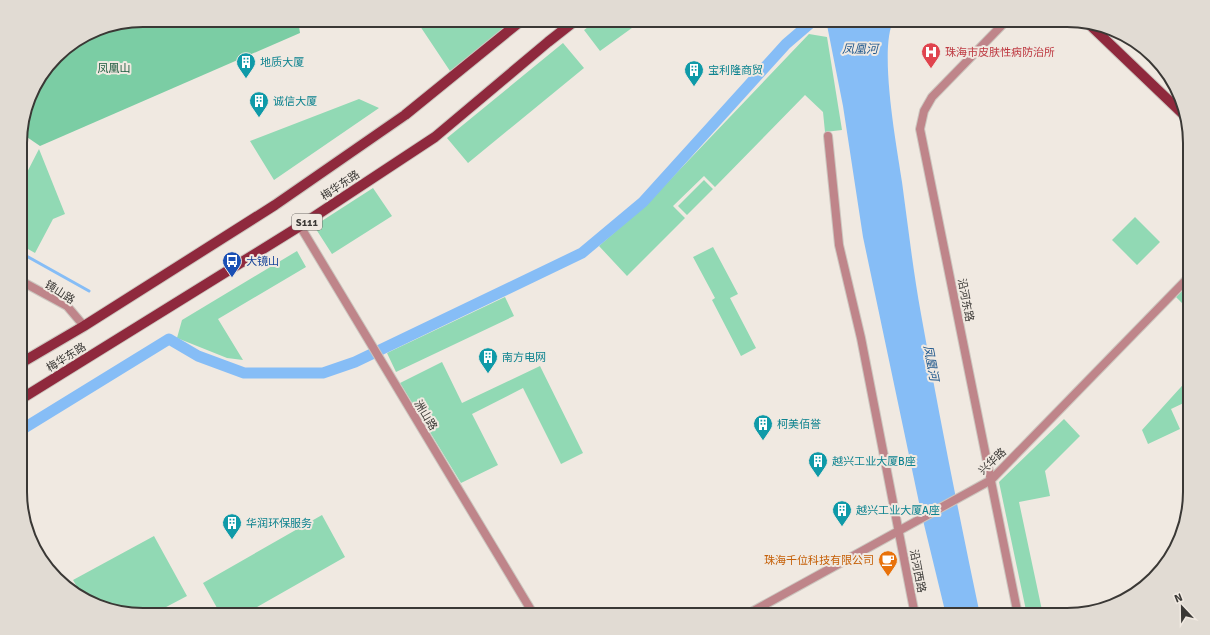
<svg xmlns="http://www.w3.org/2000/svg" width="1210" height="635" viewBox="0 0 1210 635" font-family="Signika,'Noto Sans SC',sans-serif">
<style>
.green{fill:#91d9b4}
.forest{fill:#7bcda4}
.water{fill:#86bdf6}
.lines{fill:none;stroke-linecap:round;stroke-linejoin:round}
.stream{stroke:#86bdf6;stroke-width:3}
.canal{stroke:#86bdf6;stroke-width:11}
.minor-casing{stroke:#ccc6bf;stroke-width:10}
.primary-casing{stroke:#ccc6bf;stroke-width:12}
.minor{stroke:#bf858a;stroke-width:8}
.primary{stroke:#8f293d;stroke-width:10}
.labels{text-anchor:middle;stroke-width:4;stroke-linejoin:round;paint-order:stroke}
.shield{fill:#f0e9e1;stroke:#716d69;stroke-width:1}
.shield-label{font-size:10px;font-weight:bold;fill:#3a3835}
.health-label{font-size:11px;fill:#be3a42;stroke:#f0e9e1;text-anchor:start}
.culture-label{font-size:11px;fill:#0d838f;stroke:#f0e9e1;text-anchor:start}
.park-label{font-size:11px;fill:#1b593d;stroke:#f0e9e1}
.street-label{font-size:11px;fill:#3a3835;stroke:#f0e9e1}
.transit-label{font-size:11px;fill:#164399;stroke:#f0e9e1;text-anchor:start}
.food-label{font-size:11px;fill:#c56008;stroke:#f0e9e1;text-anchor:end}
.water-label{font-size:12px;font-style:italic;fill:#1f578c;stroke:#f0e9e1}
.rim{fill:none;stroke:#3a3835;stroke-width:2}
</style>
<rect width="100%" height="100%" fill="#f0e9e1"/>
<path class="green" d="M 416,20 L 435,20 L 437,24 L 442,20 L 517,20 L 450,71 Z
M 598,20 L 643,20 L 600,51 L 584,30 Z
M 809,34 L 827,37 L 842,130 L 825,132 L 823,112 L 805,95 L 715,187 L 704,176 L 673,206 L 685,218 L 627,276 L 599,246 L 646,205 Z
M 563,43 L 584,68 L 468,163 L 447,138 Z
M 359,99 L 379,108 L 274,180 L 250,141 Z
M 39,149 L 65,214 L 53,219 L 35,253 L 21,245 L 20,186 Z
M 704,180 L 713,189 L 687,215 L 678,206 Z
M 373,188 L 392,216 L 332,254 L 314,226 Z
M 1135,217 L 1160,242 L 1137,265 L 1112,240 Z
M 713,247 L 738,294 L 730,298 L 756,348 L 741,356 L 712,300 L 715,298 L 693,257 Z
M 297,251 L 306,267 L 218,319 L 243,360 L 227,358 L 177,338 L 182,320 Z
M 1189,284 L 1189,310 L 1176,297 Z
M 505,297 L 514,316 L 396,372 L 387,353 Z
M 442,362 L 462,403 L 540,366 L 583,453 L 561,464 L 523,388 L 472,414 L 498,465 L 461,483 L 400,383 Z
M 1190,377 L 1190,400 L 1171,409 L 1180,429 L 1148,444 L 1142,430 Z
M 1064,419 L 1080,436 L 1045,471 L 1050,496 L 1019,502 L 1043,615 L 1027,615 L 999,482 Z
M 322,515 L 345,557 L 243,615 L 221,615 L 203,583 Z
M 154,536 L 187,596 L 151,615 L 143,615 L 89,602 L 83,597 L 73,580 Z"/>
<path class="forest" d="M 143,20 L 298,20 L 300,33 L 40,146 L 21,133 L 33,89 L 62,51 L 96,29 Z"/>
<path class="water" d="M 826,20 L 894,20 C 878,47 897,148 902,182 C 908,226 913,270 921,314 C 939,415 959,515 980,615 L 946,615 L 921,512 L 863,237 L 843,106 Z"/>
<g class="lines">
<path class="stream" d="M 21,253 L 89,291"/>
<path class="canal" d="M 21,430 L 169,339 L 198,356 L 244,373 L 323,373 L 355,362 L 582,253 L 643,202 L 786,44 L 814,20"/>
<g class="minor-casing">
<path id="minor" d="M 1007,20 L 932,97 L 924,111 L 920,129 L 1018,615
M 828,136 L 839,245 L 861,338 L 915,615
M 300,226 L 534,615
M 21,281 L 67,306 L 84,326
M 746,615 L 991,480 L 1189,277"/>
</g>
<g class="primary-casing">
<path id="primary" d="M 1090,25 L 1184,115
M 21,363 L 84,326 L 275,205 L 405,115 L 522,20
M 21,399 L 300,226 L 435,137 L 548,42 L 576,20"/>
</g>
<use href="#minor" class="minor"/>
<use href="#primary" class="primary"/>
</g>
<defs>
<g id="hospital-pin" transform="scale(1)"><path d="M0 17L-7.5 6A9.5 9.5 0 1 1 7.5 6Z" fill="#e0444e" stroke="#f0e9e1"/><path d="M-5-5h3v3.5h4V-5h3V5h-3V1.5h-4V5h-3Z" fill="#fff"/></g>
<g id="building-pin" transform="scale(1)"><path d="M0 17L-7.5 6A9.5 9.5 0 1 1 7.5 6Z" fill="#0f9aa8" stroke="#f0e9e1"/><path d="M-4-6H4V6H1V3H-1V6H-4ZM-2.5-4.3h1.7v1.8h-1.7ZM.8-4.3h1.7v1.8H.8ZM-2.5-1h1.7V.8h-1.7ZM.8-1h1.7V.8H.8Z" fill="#fff"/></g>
<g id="bus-pin" transform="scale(1)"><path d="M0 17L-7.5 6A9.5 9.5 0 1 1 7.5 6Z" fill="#1a4fb4" stroke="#f0e9e1"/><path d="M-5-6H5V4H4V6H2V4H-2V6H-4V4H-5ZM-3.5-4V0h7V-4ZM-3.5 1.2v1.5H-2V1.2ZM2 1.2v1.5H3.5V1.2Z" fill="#fff"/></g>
<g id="cafe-pin" transform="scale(1)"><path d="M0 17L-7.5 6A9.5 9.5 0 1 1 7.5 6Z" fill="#e8710a" stroke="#f0e9e1"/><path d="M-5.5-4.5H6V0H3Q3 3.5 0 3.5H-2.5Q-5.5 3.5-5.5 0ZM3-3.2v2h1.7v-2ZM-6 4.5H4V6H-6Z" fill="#fff"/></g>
</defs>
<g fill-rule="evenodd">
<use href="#hospital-pin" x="931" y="52"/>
<use href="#building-pin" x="246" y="62"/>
<use href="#building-pin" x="694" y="70"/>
<use href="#building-pin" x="259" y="101"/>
<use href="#bus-pin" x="232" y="261"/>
<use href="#building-pin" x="488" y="357"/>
<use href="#building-pin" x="763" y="424"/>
<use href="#building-pin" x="818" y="461"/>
<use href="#building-pin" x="842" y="510"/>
<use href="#building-pin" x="232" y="523"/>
<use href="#cafe-pin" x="888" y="560"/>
</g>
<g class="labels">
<rect class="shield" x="292" y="214" width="30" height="16" rx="3"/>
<g class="shield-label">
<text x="307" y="226">S111</text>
</g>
<g class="health-label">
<text x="945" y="56">珠海市皮肤性病防治所</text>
</g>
<g class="culture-label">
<text x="260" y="66">地质大厦</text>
<text x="708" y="74">宝利隆商贸</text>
<text x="273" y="105">诚信大厦</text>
<text x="502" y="361">南方电网</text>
<text x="777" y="428">柯美佰誉</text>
<text x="832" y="465">越兴工业大厦B座</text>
<text x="856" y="514">越兴工业大厦A座</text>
<text x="246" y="527">华润环保服务</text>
</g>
<g class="park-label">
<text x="114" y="72">凤凰山</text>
</g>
<g class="street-label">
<text transform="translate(340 185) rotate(-34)" y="4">梅华东路</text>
<text transform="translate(60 292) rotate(33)" y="4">镜山路</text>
<text transform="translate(966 300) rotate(79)" y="4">沿河东路</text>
<text transform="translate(66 357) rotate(-32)" y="4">梅华东路</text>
<text transform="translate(426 415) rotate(59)" y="4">洲山路</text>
<text transform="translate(992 461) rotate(-43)" y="4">兴华路</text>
<text transform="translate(918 571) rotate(79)" y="4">沿河西路</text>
</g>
<g class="transit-label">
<text x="246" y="265">大镜山</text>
</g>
<g class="food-label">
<text x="874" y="564">珠海千位科技有限公司</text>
</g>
<g class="water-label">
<text x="860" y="53">凤凰河</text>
<text transform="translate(931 363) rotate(79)" y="4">凤凰河</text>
</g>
</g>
<path d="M0 0H1210V635H0ZM143 27H1067A116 116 0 0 1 1183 143V492A116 116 0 0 1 1067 608H143A116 116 0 0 1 27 492V143A116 116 0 0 1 143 27Z" fill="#e1dbd3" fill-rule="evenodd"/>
<path class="rim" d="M143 27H1067A116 116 0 0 1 1183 143V492A116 116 0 0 1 1067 608H143A116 116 0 0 1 27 492V143A116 116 0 0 1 143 27Z"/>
<g transform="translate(1182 607) rotate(338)" stroke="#f0e9e1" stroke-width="3" paint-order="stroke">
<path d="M0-3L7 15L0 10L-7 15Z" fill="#3a3835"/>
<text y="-6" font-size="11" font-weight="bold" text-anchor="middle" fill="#3a3835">N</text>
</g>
</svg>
